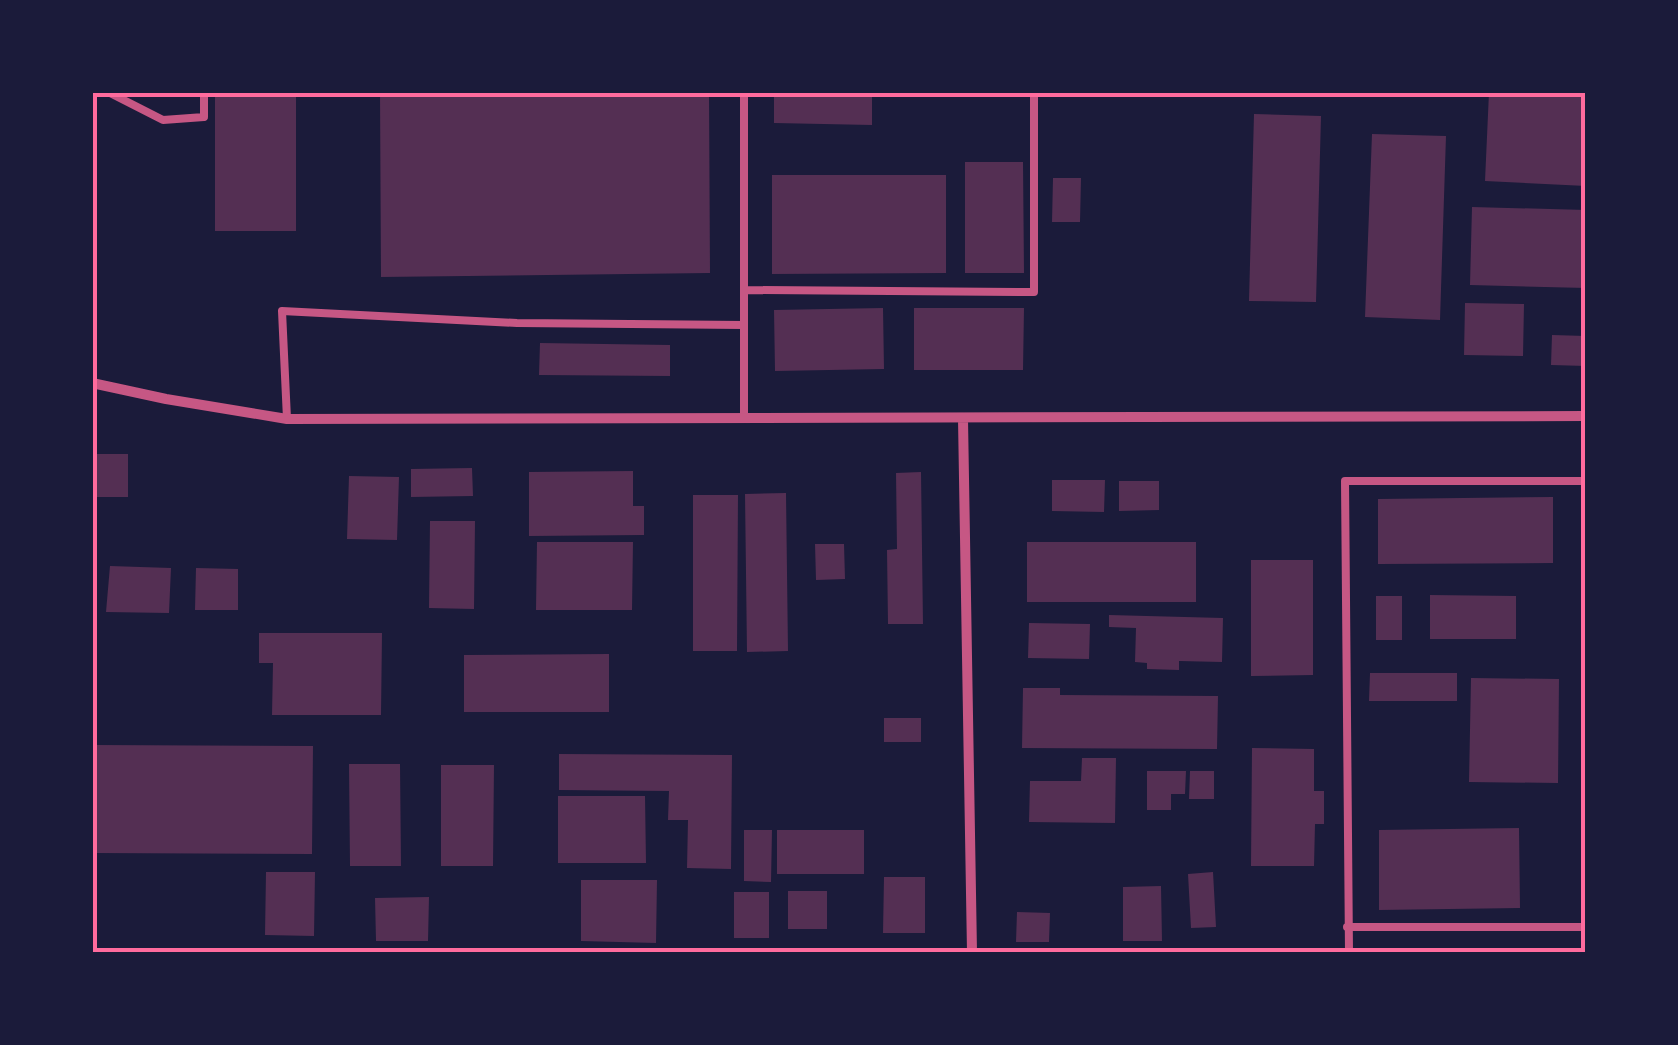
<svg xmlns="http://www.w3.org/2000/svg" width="1678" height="1045" viewBox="0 0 1678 1045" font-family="'Playfair Display',serif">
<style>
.building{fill:#542f53}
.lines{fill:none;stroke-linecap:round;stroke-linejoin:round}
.service{stroke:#c65784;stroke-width:8}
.minor{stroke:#c65784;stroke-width:10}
.neatline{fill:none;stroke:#ff6b9d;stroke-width:4}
</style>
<rect width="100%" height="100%" fill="#1b1b3a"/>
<path class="building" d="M 215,92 L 296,92 L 296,231 L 215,231 Z
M 380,92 L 709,92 L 710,273 L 381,277 Z
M 774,92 L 872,92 L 872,125 L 774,123 Z
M 1489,92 L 1586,92 L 1586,186 L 1485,181 Z
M 1254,114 L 1321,116 L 1316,302 L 1249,301 Z
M 1372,134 L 1446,136 L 1440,320 L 1365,317 Z
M 965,162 L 1023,162 L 1024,273 L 965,273 Z
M 772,175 L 946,175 L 946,273 L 772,274 Z
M 1053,178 L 1081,178 L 1080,222 L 1052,222 Z
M 1472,207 L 1586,210 L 1586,288 L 1470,285 Z
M 1465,303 L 1524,304 L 1523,356 L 1464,355 Z
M 883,308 L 884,369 L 775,371 L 774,310 Z
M 914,308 L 1024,308 L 1023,370 L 914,370 Z
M 1552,335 L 1586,336 L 1586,366 L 1551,365 Z
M 540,343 L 670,345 L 670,376 L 539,375 Z
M 92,454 L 128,454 L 128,497 L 92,497 Z
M 472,468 L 473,496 L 411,497 L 411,469 Z
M 633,471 L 633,506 L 644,506 L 644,535 L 529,536 L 529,472 Z
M 921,472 L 923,624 L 888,624 L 887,550 L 897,549 L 896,473 Z
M 349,476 L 399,477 L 397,540 L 347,539 Z
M 1052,480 L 1105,480 L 1104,512 L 1052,511 Z
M 1119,481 L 1159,481 L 1159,510 L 1119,511 Z
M 786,493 L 788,651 L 747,652 L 745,494 Z
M 693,495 L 738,495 L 737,651 L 693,651 Z
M 1553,497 L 1553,563 L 1378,564 L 1378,499 Z
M 430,521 L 475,521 L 474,609 L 429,608 Z
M 537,542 L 633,542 L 632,610 L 536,610 Z
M 1027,542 L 1196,542 L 1196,602 L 1027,602 Z
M 815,544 L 844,544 L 845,579 L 816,580 Z
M 1251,560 L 1313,560 L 1313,675 L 1251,676 Z
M 110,566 L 171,568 L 169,613 L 106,612 Z
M 196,568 L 238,569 L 238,610 L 195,610 Z
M 1430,595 L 1516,596 L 1516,639 L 1430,639 Z
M 1376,596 L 1402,596 L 1402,640 L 1376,640 Z
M 1109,615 L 1223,618 L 1222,662 L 1179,661 L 1179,670 L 1147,669 L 1147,663 L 1135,662 L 1136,628 L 1109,627 Z
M 1029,623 L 1090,624 L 1089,659 L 1028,658 Z
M 259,633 L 382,633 L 381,715 L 272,715 L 273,663 L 259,663 Z
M 609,654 L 609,712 L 464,712 L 464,655 Z
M 1370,673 L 1457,673 L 1457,701 L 1369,701 Z
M 1471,678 L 1559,679 L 1558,783 L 1469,782 Z
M 1023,688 L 1060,688 L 1060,695 L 1218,696 L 1217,749 L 1022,748 Z
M 884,718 L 921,718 L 921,742 L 884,742 Z
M 92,745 L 313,746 L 312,854 L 92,853 Z
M 1252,748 L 1314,749 L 1314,791 L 1324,791 L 1324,824 L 1315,824 L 1314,866 L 1251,866 Z
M 559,754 L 732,755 L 731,869 L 687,868 L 688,820 L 668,820 L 669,791 L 559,790 Z
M 1082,758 L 1116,758 L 1115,823 L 1029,822 L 1030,781 L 1081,781 Z
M 349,764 L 400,764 L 401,866 L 350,866 Z
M 441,765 L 494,765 L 493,866 L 441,866 Z
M 1147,771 L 1186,771 L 1185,794 L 1171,794 L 1171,810 L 1147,810 Z
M 1190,771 L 1214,771 L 1214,799 L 1189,799 Z
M 558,796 L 645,796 L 646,863 L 558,863 Z
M 1519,828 L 1520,908 L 1379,910 L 1379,830 Z
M 744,830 L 772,830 L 771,882 L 744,881 Z
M 777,830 L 864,830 L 864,874 L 777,874 Z
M 266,872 L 315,872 L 314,936 L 265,935 Z
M 1213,872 L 1216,927 L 1191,928 L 1188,874 Z
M 884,877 L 925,877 L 925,933 L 883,933 Z
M 581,880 L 657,880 L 656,943 L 581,941 Z
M 1161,886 L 1162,941 L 1123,941 L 1123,887 Z
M 788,891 L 827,891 L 827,929 L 788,929 Z
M 734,892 L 769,892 L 769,938 L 734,938 Z
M 429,897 L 428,941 L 376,941 L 375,898 Z
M 1017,912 L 1050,913 L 1049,942 L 1016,942 Z"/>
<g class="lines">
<path class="service" d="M 108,92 L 163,120 L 204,117 L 204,92
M 744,92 L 744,418
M 744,290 L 1034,292 L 1034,92
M 287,419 L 282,311 L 517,323 L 744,325
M 1347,927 L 1586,927
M 1349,952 L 1345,481 L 1586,481"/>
<path class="minor" d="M 92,383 L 166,399 L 287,419 L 1586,416
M 963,419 L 972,952"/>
</g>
<rect width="1678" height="1045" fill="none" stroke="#1b1b3a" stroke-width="190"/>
<rect x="95" y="95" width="1488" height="855" class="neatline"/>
</svg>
